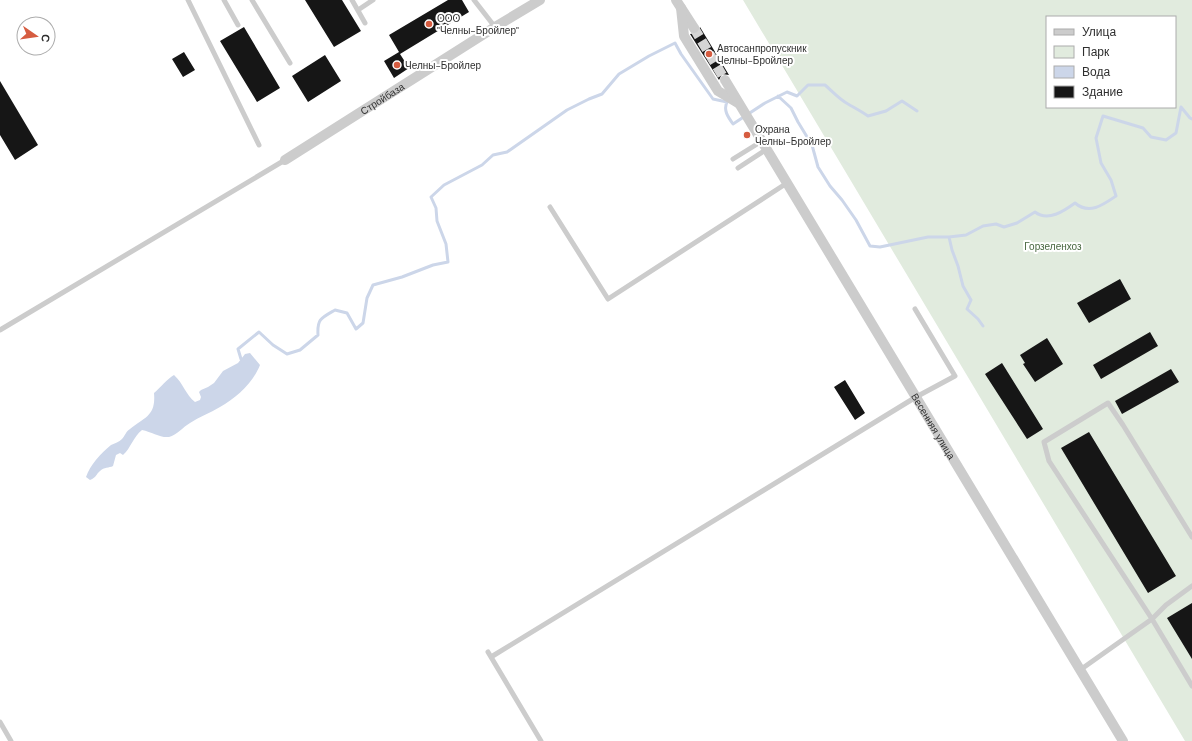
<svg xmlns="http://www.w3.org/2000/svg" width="1192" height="741" viewBox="0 0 1192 741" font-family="'DM Sans',sans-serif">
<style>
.green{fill:#e1ebde;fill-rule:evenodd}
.water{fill:#ccd6e9}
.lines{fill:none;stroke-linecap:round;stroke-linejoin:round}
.stream{stroke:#ccd6e9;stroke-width:3}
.building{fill:#161616}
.street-tunnel{stroke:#d5d5d5;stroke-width:10;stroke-dasharray:10 5;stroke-linecap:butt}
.lane{stroke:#ccc;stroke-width:5}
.street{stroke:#ccc;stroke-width:10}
.poi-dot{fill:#d65c40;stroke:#fff;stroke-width:1.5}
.labels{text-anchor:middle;stroke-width:4;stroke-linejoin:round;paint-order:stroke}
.poi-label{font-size:10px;fill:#2f2f2f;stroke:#fff;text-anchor:start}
.street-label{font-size:10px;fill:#2f2f2f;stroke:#fff}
.park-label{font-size:10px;fill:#486740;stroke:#fff}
</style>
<rect width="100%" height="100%" fill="#fff"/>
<path class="green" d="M 743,0 L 1192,0 L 1192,741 L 1185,741 ZM 1047,17 L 1175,17 L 1175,107 L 1047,107 Z"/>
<path class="water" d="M 250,353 L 260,365 C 253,383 236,398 220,407 C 210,413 199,417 190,423 C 183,427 177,435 169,437 C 160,438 152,432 142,430 C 133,437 131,448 123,455 L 120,453 L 116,455 L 113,466 C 109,468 104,467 100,471 C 96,474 97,477 90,480 L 86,477 C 90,465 101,453 111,445 C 115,443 119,442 122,439 C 125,436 126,431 130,429 C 145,417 156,416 154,393 C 160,388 168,378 174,375 C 183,383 186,395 195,402 L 200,400 L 201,397 L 199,392 L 201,390 L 208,387 L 214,383 L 223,371 L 238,363 L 245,354 Z"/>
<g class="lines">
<path class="stream" d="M 778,96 L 791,108 L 798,122 L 812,145 L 818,167 L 830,186 L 842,200 L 856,220 L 870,246 L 880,247 L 928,237 L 949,237 L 966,235 L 983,226 L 996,224 L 1004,227 L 1017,223 L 1035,212 C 1048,222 1064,211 1075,203 C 1089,215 1103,205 1116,196 L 1111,180 L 1101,163 L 1096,138 L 1103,116 L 1143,128 L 1151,137 L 1166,140 L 1176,133 L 1181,107 L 1190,118 L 1192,119
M 949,237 L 952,250 L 958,266 L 963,286 L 971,300 L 967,309 L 978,319 L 983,326
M 241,359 L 238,349 L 259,332 L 273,345 L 287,354 L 300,350 L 318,335 C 317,319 321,318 335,310 L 347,313 L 356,329 L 363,323 L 367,298 L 373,285 L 402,277 L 433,265 L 448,262 L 446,244 L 437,221 L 436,208 L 431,197 L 444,185 L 482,165 L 493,155 L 507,152 L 567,110 L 589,99 L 602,94 L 619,74 L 649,56 L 675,43 L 681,54 L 713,99 L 727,102 C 723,110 728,117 733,124 L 765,103 L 787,92 L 797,96 L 808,85 L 825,85 C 832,91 839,99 848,104 C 855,108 861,111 868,116 L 886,111 L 902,101 L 917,111"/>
</g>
<path class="building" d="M 305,0 L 342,0 L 361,31 L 334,47 Z
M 448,0 L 462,0 L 469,12 L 400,54 L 409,68 L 394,78 L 384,61 L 399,52 L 389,35 Z
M 244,27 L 280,88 L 257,102 L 220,41 Z
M 700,27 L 729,75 L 722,74 L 719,80 L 690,34 L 698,33 Z
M 184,52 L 195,70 L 183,77 L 172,59 Z
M 325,55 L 341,81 L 308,102 L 292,76 Z
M 0,81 L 38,145 L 15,160 L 0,135 Z
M 1120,279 L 1131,299 L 1089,323 L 1077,303 Z
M 1150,332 L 1158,346 L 1101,379 L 1093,365 Z
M 1047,338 L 1063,364 L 1035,382 L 1023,364 L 1025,363 L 1020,355 Z
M 1002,363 L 1043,429 L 1027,439 L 985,374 Z
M 1171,369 L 1179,382 L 1122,414 L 1115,401 Z
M 845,380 L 865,413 L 855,420 L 834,387 Z
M 1089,432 L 1176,576 L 1148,593 L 1061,448 Z
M 1192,603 L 1192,659 L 1167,618 Z"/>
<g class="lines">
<path class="street-tunnel" d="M 694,28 L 725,80"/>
<path class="lane" d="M 188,0 L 259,145
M 224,0 L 238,25
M 252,0 L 290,63
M 352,0 L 365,23
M 474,0 L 495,27
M 358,10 L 373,0
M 733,159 L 762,141
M 738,168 L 767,149
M 550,207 L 608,299 L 787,183
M 0,330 L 285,160
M 1192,537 L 1123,425 L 1108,403 L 1044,442 L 1049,461 L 1152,619 L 1192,686
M 488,652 L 541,741
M 491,657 L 916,397 L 955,376 L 915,309
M 1080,670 L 1152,619 L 1166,605 L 1192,586
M 0,722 L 11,741"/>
<g class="street">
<path d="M 676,0 L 694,28"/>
<path d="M 681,8 L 684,36 L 718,91 L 738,103"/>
<path id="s1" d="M 725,80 L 1123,741"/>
<path id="s2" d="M 285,160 L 495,27 L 540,0"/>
</g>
</g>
<g class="poi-dot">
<circle cx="429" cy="24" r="4"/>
<circle cx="709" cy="54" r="4"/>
<circle cx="397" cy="65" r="4"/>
<circle cx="747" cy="135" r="4"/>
</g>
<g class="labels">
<g class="poi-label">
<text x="437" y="22">ООО<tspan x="437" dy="12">"Челны-Бройлер"</tspan></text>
<text x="717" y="52">Автосанпропускник<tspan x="717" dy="12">Челны-Бройлер</tspan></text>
<text x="405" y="69">Челны-Бройлер</text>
<text x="755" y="133">Охрана<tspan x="755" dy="12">Челны-Бройлер</tspan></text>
</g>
<g class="street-label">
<text dy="4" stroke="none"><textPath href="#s2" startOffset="115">Стройбаза</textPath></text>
<text dy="4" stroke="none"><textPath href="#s1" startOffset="404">Весенняя улица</textPath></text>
</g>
<g class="park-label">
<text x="1053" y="250">Горзеленхоз</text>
</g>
</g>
<rect x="1046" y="16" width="130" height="92" fill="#ffffff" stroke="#acacac"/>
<rect x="1054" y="29" width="20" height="6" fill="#cccccc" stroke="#acacac"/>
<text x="1082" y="36" font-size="12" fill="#2f2f2f">Улица</text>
<rect x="1054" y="46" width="20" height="12" fill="#e1ebde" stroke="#acacac"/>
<text x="1082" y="56" font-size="12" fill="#2f2f2f">Парк</text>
<rect x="1054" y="66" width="20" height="12" fill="#ccd6e9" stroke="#acacac"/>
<text x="1082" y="76" font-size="12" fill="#2f2f2f">Вода</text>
<rect x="1054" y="86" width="20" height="12" fill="#161616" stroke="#acacac"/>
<text x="1082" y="96" font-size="12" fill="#2f2f2f">Здание</text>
<g transform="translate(36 36) rotate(103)"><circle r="19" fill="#ffffff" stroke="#acacac"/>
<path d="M0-3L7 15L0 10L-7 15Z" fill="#d65c40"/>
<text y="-6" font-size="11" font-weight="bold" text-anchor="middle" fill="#2f2f2f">С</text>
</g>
</svg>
